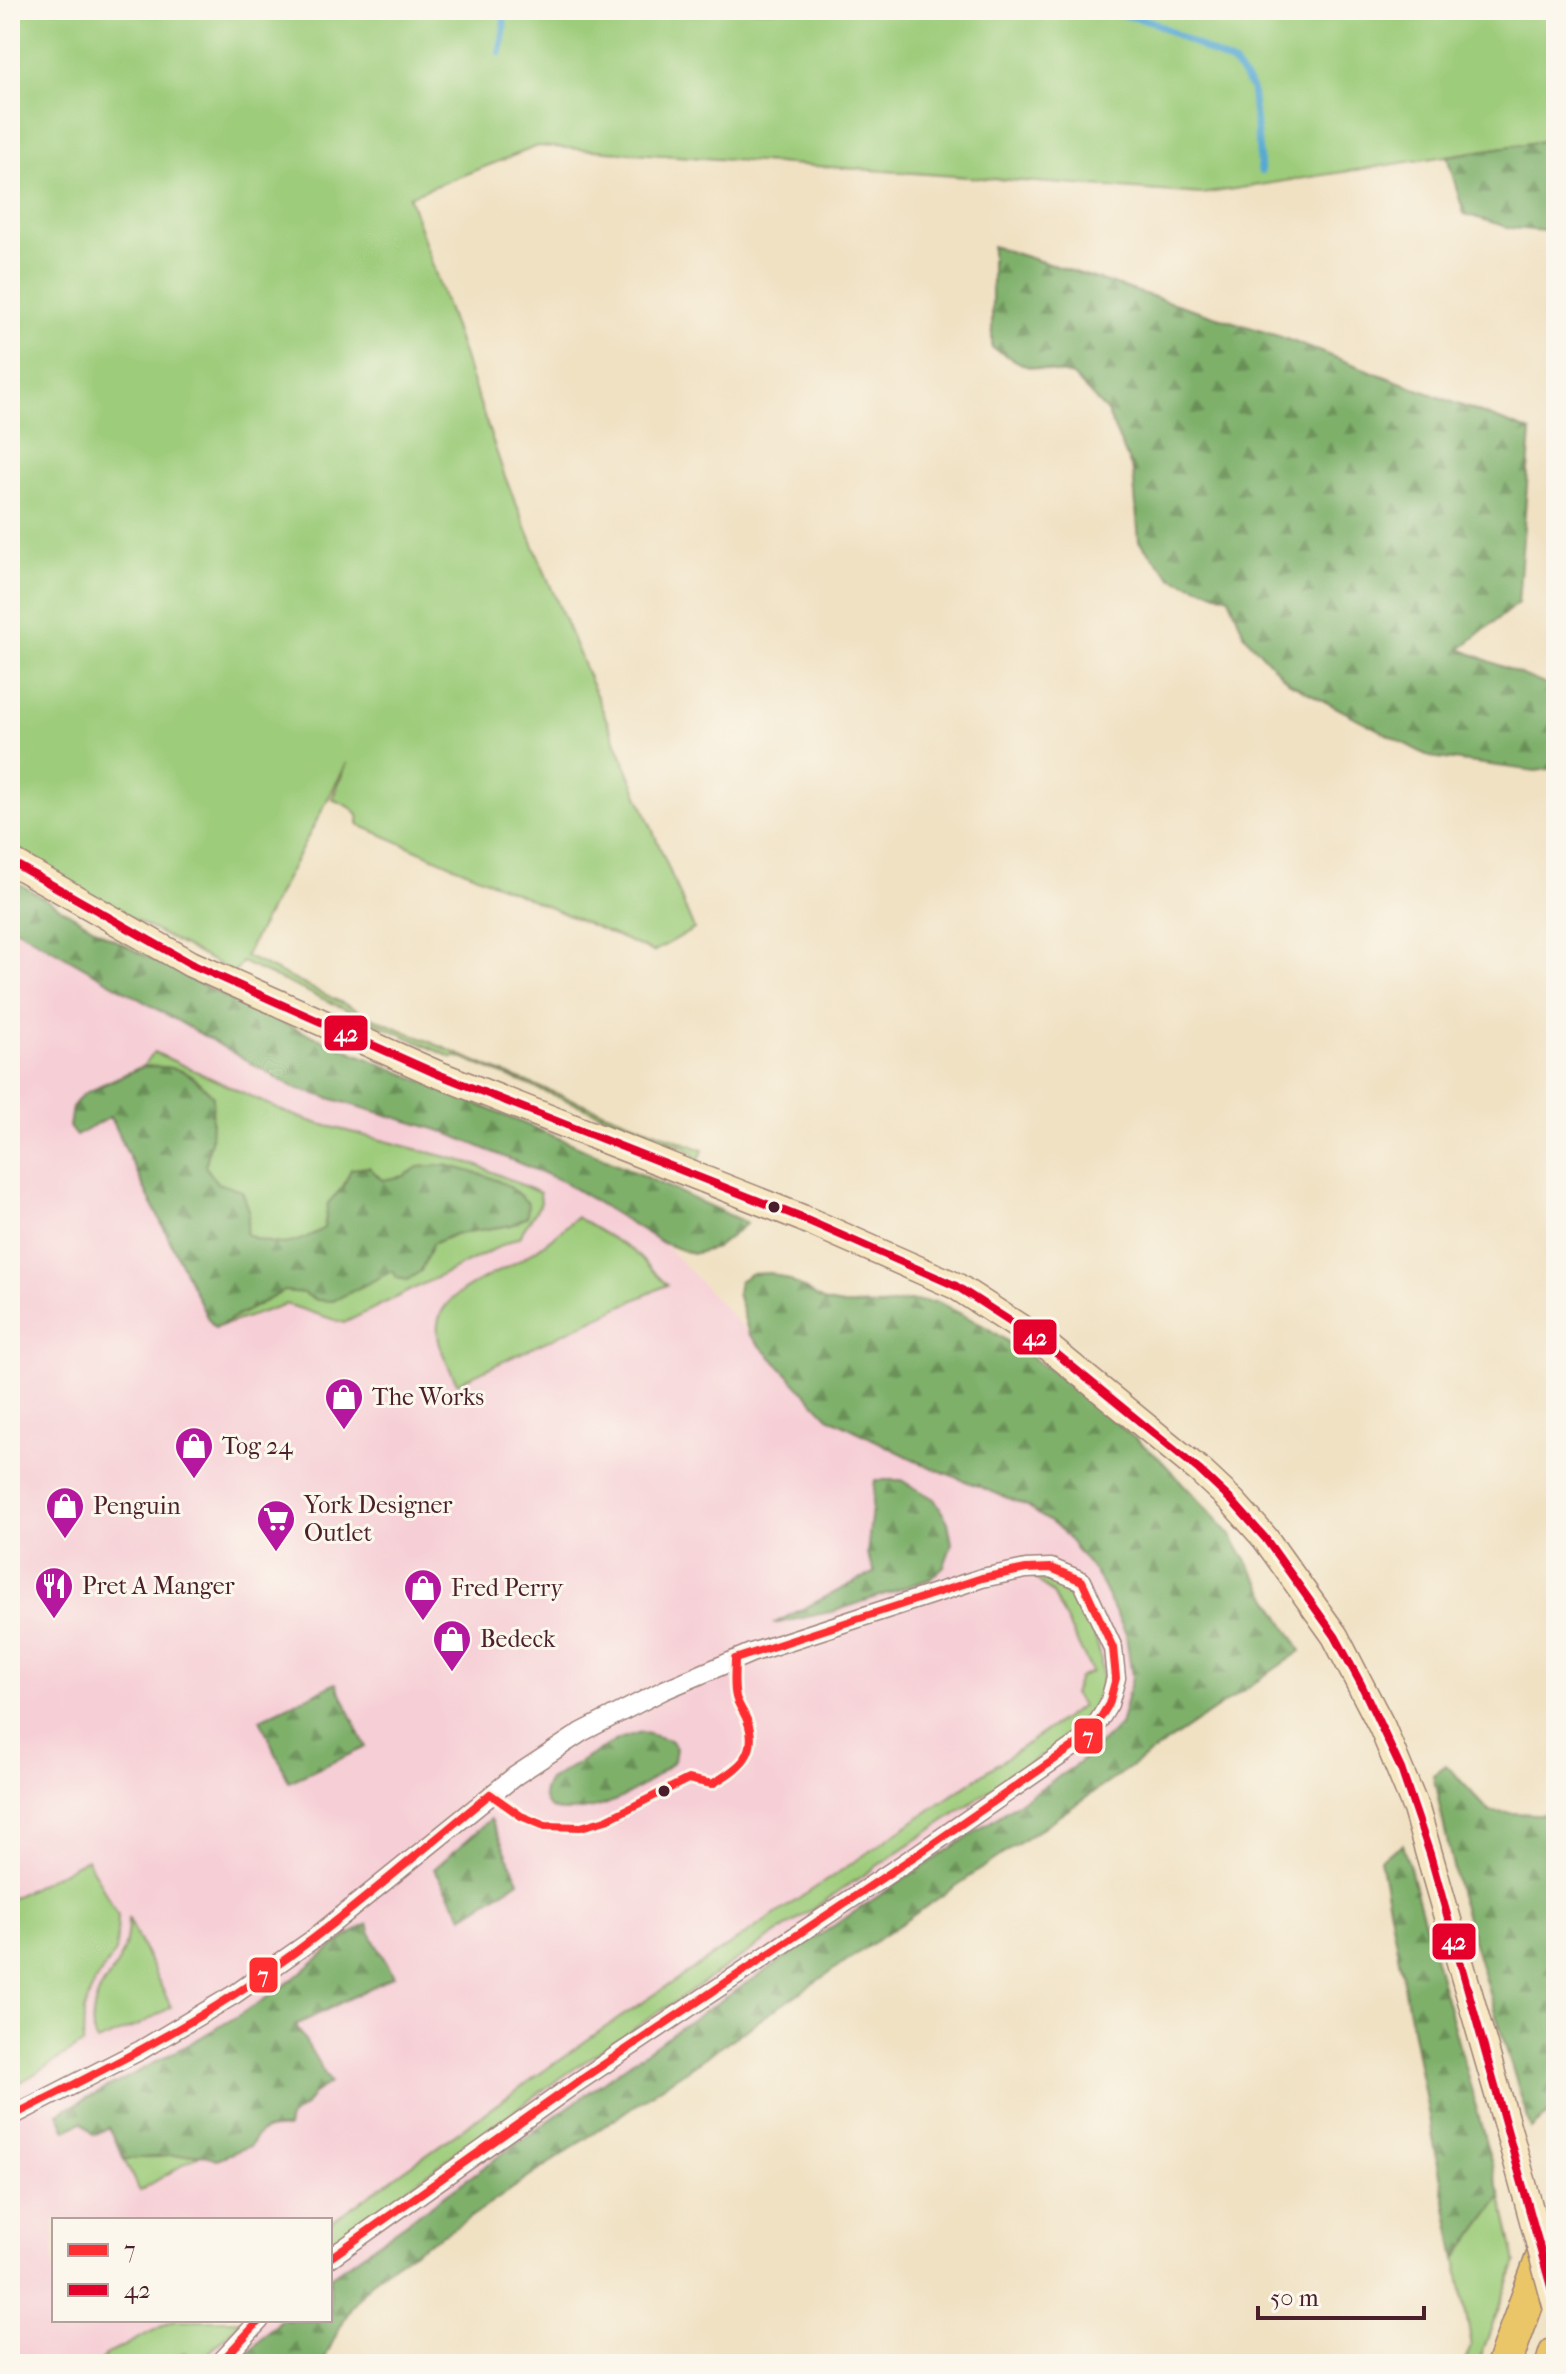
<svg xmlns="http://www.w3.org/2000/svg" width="1566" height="2374" viewBox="0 0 1566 2374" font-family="'IM FELL French Canon',serif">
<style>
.built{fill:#f6cfd6}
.grass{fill:#9dcc7a;stroke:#747652;stroke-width:2}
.forest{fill:url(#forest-firs);stroke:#64684a;stroke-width:2}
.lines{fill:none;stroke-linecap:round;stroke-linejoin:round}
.stream{stroke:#57a9d2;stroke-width:7}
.street-casing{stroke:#9d8077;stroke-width:21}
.secondary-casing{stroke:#9d8077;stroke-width:29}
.highway-casing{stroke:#9d8077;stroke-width:37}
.street{stroke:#fff;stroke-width:18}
.secondary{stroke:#f7e8c3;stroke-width:26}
.highway{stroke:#ebc669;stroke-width:34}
.secondary-bridge-casing{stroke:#9d8077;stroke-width:29;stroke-linecap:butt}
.secondary-bridge{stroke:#f7e8c3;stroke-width:26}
.bus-1-casing{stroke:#fbf7ec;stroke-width:14}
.bus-2-casing{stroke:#fbf7ec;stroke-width:14}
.bus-1{stroke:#ff2e31;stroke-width:8}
.bus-2{stroke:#e4002b;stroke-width:8}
.bus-dot{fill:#4a1f2b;stroke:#fbf7ec;stroke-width:3}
.labels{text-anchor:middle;stroke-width:6;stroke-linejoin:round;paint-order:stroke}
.poi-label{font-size:24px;fill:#4a1f2b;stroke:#fbf7ec;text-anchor:start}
.line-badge{stroke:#fbf7ec;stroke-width:3}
.badge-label{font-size:22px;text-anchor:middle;font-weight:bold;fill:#fff}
</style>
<defs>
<pattern id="forest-firs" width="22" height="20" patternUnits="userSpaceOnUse" patternTransform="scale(2)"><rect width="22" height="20" fill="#7eb06a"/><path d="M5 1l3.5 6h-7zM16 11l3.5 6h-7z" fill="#698f57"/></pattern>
</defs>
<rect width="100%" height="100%" fill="#fbf7ec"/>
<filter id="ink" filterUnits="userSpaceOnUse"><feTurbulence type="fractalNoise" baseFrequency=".0125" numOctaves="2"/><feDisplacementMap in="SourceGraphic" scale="16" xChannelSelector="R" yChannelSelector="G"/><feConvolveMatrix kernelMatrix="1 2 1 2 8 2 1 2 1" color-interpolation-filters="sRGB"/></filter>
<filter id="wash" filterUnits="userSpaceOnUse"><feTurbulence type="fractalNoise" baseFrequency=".006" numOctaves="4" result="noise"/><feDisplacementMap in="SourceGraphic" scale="32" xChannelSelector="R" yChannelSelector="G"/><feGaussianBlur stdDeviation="1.8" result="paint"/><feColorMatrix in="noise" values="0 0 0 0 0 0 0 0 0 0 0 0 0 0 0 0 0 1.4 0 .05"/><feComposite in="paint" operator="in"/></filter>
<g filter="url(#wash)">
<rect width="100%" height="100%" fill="#f0e1c3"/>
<path class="built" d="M 10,925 L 295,1088 L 442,1131 L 562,1181 L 663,1243 L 828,1417 L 923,1464 L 1025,1505 L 1061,1530 L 1097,1575 L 1126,1634 L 1132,1678 L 1120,1725 L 1079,1763 L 672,2033 L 330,2277 L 330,2220 L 54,2220 L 54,2320 L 280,2320 L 237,2364 L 10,2364 Z"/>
<path class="grass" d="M 10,10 L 1556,10 L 1556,139 L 1202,194 L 538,146 L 409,196 L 505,477 L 694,929 L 653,952 L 359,825 C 361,808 345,805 332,799 L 347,763 L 245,956 L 369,1016 L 491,1068 L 703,1150 L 694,1172 L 692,1171 L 695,1159 L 694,1154 L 683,1147 L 456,1056 L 453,1058 L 242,962 L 235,973 L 91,897 L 10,843 Z
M 154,1052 L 287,1113 L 316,1123 L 474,1164 L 540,1193 L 541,1203 L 519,1237 L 344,1323 L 286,1304 L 215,1328 L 207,1317 L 110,1117 L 98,1086 L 143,1066 Z
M 576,1217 L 633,1251 L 667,1285 L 457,1383 C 448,1365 433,1340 439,1319 C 446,1290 498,1274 522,1259 C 542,1247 559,1233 576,1217 Z
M 1032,1575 C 1038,1576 1044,1576 1050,1578 C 1084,1592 1108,1655 1101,1690 C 1096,1709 1084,1722 1071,1736 L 556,2081 L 330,2244 L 330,2223 L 597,2033 L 854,1862 L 1082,1706 L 1073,1694 L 1079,1678 L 1092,1672 L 1053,1594 Z
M 87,1859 L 118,1916 L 116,1952 L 94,1983 L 84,2011 L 83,2044 L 10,2089 L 10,1899 Z
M 128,1917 L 171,2007 L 139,2025 L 97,2042 C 88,2028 94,2001 102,1987 C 109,1976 117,1967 122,1955 C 127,1943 128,1930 128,1917 Z
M 201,2154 L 139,2191 L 124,2159 Z
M 1501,2197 L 1516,2262 L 1478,2364 L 1465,2364 L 1472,2346 L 1456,2259 Z
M 174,2320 L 241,2320 L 198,2364 L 185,2352 L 156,2364 L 103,2364 L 100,2361 L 106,2355 Z"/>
<path class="forest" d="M 1556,139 L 1556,232 L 1511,228 L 1464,214 L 1447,156 Z
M 992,246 L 1281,337 L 1531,432 L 1518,603 L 1460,649 L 1556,689 L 1556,768 L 1536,771 L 1430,757 L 1288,682 L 1245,636 L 1229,597 L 1172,578 L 1139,541 L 1133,471 L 1107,412 L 1073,376 L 1026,366 L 992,348 Z
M 10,878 L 111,938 L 251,1010 L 573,1144 L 747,1223 L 716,1248 L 692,1254 L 663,1243 L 562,1181 L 442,1131 L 295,1088 L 10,925 Z
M 144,1066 C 181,1067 187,1069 213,1096 L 211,1141 L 205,1166 L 217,1183 L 242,1191 L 249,1210 L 246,1234 C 278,1250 295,1245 324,1228 L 328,1203 L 343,1187 L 351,1169 L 369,1167 L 382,1180 L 404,1176 L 418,1167 L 446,1165 L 487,1176 L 509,1186 L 528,1203 L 527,1217 L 512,1225 L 455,1234 L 432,1244 L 421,1271 L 407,1280 L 397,1278 L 392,1271 L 333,1301 L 317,1300 L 303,1293 L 284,1291 L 215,1328 L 207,1317 L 110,1117 L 76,1136 L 69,1127 L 72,1107 L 83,1094 Z
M 771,1273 L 789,1280 L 826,1302 L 843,1305 L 882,1306 L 908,1301 L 938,1302 L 986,1327 L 1053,1372 L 1159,1458 L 1230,1534 L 1301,1651 L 456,2227 C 424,2246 387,2263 363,2292 C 345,2313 334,2340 322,2364 L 237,2364 L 280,2320 L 330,2320 L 330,2277 L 672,2033 L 1079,1763 L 1120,1725 L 1132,1678 L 1126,1634 L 1097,1575 L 1061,1530 L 1025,1505 L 923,1464 L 828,1417 L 749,1334 L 737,1293 L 739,1281 L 750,1274 Z
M 875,1480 L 901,1480 L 934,1499 L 948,1522 L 952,1544 L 944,1566 L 930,1579 L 906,1587 L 835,1611 L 773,1624 L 875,1572 L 867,1555 Z
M 336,1683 L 366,1747 L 289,1782 L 260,1719 Z
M 641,1732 L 670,1740 L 676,1748 L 674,1761 C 645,1787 608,1811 569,1811 C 560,1811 551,1811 546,1803 C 541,1795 544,1788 549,1780 L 619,1739 Z
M 1446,1765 L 1490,1812 L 1556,1815 L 1556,2107 L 1531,2129 L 1459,1895 L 1433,1775 Z
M 491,1819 L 519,1881 L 463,1916 L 434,1869 Z
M 1403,1844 L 1501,2197 L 1456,2259 L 1380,1859 Z
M 368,1924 L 373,1939 L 394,1976 L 296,2025 L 330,2083 L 312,2095 L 304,2107 L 289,2118 L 287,2128 C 271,2127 257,2129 250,2146 L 217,2159 L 201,2154 L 124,2159 L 109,2127 L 94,2135 L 82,2122 L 66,2130 L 58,2114 C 129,2076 201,2040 268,1997 C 303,1974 332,1943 368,1924 Z"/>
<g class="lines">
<path class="stream" d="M 1099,10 L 1151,21 L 1235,65 L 1252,89 L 1261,171
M 500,53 L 504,30 L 504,10"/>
</g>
</g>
<g filter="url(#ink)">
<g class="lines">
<g class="street-casing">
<path id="street" d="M 10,2117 L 141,2050 L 235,1994 L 312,1940 L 515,1776 L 582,1732 L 664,1690 L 751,1653 L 982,1578 L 1026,1569 L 1051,1568 L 1082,1581 L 1113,1648 L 1116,1678 L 1109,1704 L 1090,1735 L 918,1854 L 576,2083 L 330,2258
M 219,2364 L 260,2320"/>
</g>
<g class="secondary-casing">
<path id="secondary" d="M 10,861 L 191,964 L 435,1073 L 802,1218 L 956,1286 L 1041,1341 L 1199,1470 L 1232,1501 L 1265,1538 L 1335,1636 L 1382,1727 L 1416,1809 L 1510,2136"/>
</g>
<g class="highway-casing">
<path id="highway" d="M 1504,2364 L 1556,2222
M 1553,2364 L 1556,2354"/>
</g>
<use href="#street" class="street"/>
<use href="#secondary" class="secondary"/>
<use href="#highway" class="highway"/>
<g class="secondary-bridge-casing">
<path id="secondary-bridge" d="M 1510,2136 L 1556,2305"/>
</g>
<use href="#secondary-bridge" class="secondary-bridge"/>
<g class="bus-1-casing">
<path id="bus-1" d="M 10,2117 C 86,2078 163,2041 235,1994 C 326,1935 407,1862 490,1794
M 330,2258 L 576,2083 L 918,1854 L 1090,1735 L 1109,1704 L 1116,1678 L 1113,1648 L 1082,1581 L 1051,1568 L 1026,1569 L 982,1578 L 735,1659 C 735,1671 733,1685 736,1697 C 738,1705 744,1712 747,1720 C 760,1754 739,1768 712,1784 L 688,1779 L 606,1820 L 581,1827 L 545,1826 L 521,1816 L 490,1794
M 219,2364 L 260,2320"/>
</g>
<g class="bus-2-casing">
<path id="bus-2" d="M 10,861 L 191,964 L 435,1073 L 802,1218 L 956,1286 L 1041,1341 L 1199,1470 L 1232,1501 L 1265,1538 L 1335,1636 L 1361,1684 L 1401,1769 L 1430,1854 L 1556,2305"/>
</g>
<use href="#bus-1" class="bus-1"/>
<use href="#bus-2" class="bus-2"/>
</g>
</g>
<defs>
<g id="shop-pin" transform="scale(2)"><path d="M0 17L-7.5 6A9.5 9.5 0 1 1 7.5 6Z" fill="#b5179e" stroke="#fbf7ec"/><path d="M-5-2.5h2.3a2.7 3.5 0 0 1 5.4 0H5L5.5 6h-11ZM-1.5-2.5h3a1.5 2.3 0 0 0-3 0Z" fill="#fff"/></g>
<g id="supermarket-pin" transform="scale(2)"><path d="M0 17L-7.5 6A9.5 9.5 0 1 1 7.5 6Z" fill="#b5179e" stroke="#fbf7ec"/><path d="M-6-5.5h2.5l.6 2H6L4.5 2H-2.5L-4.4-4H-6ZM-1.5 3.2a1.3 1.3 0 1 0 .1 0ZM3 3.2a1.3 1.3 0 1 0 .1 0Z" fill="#fff"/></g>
<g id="restaurant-pin" transform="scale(2)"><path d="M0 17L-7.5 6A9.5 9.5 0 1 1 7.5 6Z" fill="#b5179e" stroke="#fbf7ec"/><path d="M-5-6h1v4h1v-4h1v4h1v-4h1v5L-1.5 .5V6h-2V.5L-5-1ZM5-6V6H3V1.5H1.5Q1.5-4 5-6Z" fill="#fff"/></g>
</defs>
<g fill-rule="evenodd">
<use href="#shop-pin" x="344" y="1397"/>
<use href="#shop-pin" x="194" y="1446"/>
<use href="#shop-pin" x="65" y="1506"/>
<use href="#supermarket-pin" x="276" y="1519"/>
<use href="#restaurant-pin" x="54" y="1586"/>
<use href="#shop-pin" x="423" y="1588"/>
<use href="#shop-pin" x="452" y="1639"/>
</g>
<g class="bus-dot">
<circle cx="774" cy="1207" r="7"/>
<circle cx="664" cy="1791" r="7"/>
</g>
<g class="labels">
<g class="poi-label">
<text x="372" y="1405">The Works</text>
<text x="222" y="1454">Tog 24</text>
<text x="304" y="1513">York Designer<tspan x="304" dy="28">Outlet</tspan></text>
<text x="93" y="1514">Penguin</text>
<text x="82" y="1594">Pret A Manger</text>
<text x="451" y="1596">Fred Perry</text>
<text x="480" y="1647">Bedeck</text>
</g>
</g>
<g class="line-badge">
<rect x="323" y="1014" width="46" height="38" rx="8" fill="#e4002b"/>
<rect x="1012" y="1318" width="46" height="38" rx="8" fill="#e4002b"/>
<rect x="1073" y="1717" width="31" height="38" rx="8" fill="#ff2e31"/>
<rect x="1431" y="1922" width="46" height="39" rx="8" fill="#e4002b"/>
<rect x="248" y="1956" width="31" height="38" rx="8" fill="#ff2e31"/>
</g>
<g class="badge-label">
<text x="346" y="1041">42</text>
<text x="1035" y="1345">42</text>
<text x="1088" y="1744">7</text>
<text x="1454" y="1949">42</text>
<text x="263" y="1983">7</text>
</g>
<rect width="1566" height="2374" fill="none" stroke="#fbf7ec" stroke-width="40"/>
<rect x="52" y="2218" width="280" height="104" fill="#fbf7ec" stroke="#b4a19f" stroke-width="2"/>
<rect x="68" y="2244" width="40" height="12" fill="#ff2e31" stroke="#b4a19f" stroke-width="2"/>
<text x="124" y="2258" font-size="24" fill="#4a1f2b">7</text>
<rect x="68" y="2284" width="40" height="12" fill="#e4002b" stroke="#b4a19f" stroke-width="2"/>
<text x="124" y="2298" font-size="24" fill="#4a1f2b">42</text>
<path d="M1258 2306v12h166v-12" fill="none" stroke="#4a1f2b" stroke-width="4"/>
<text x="1270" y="2306" font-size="24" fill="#4a1f2b" stroke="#fbf7ec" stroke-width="6" paint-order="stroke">50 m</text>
</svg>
